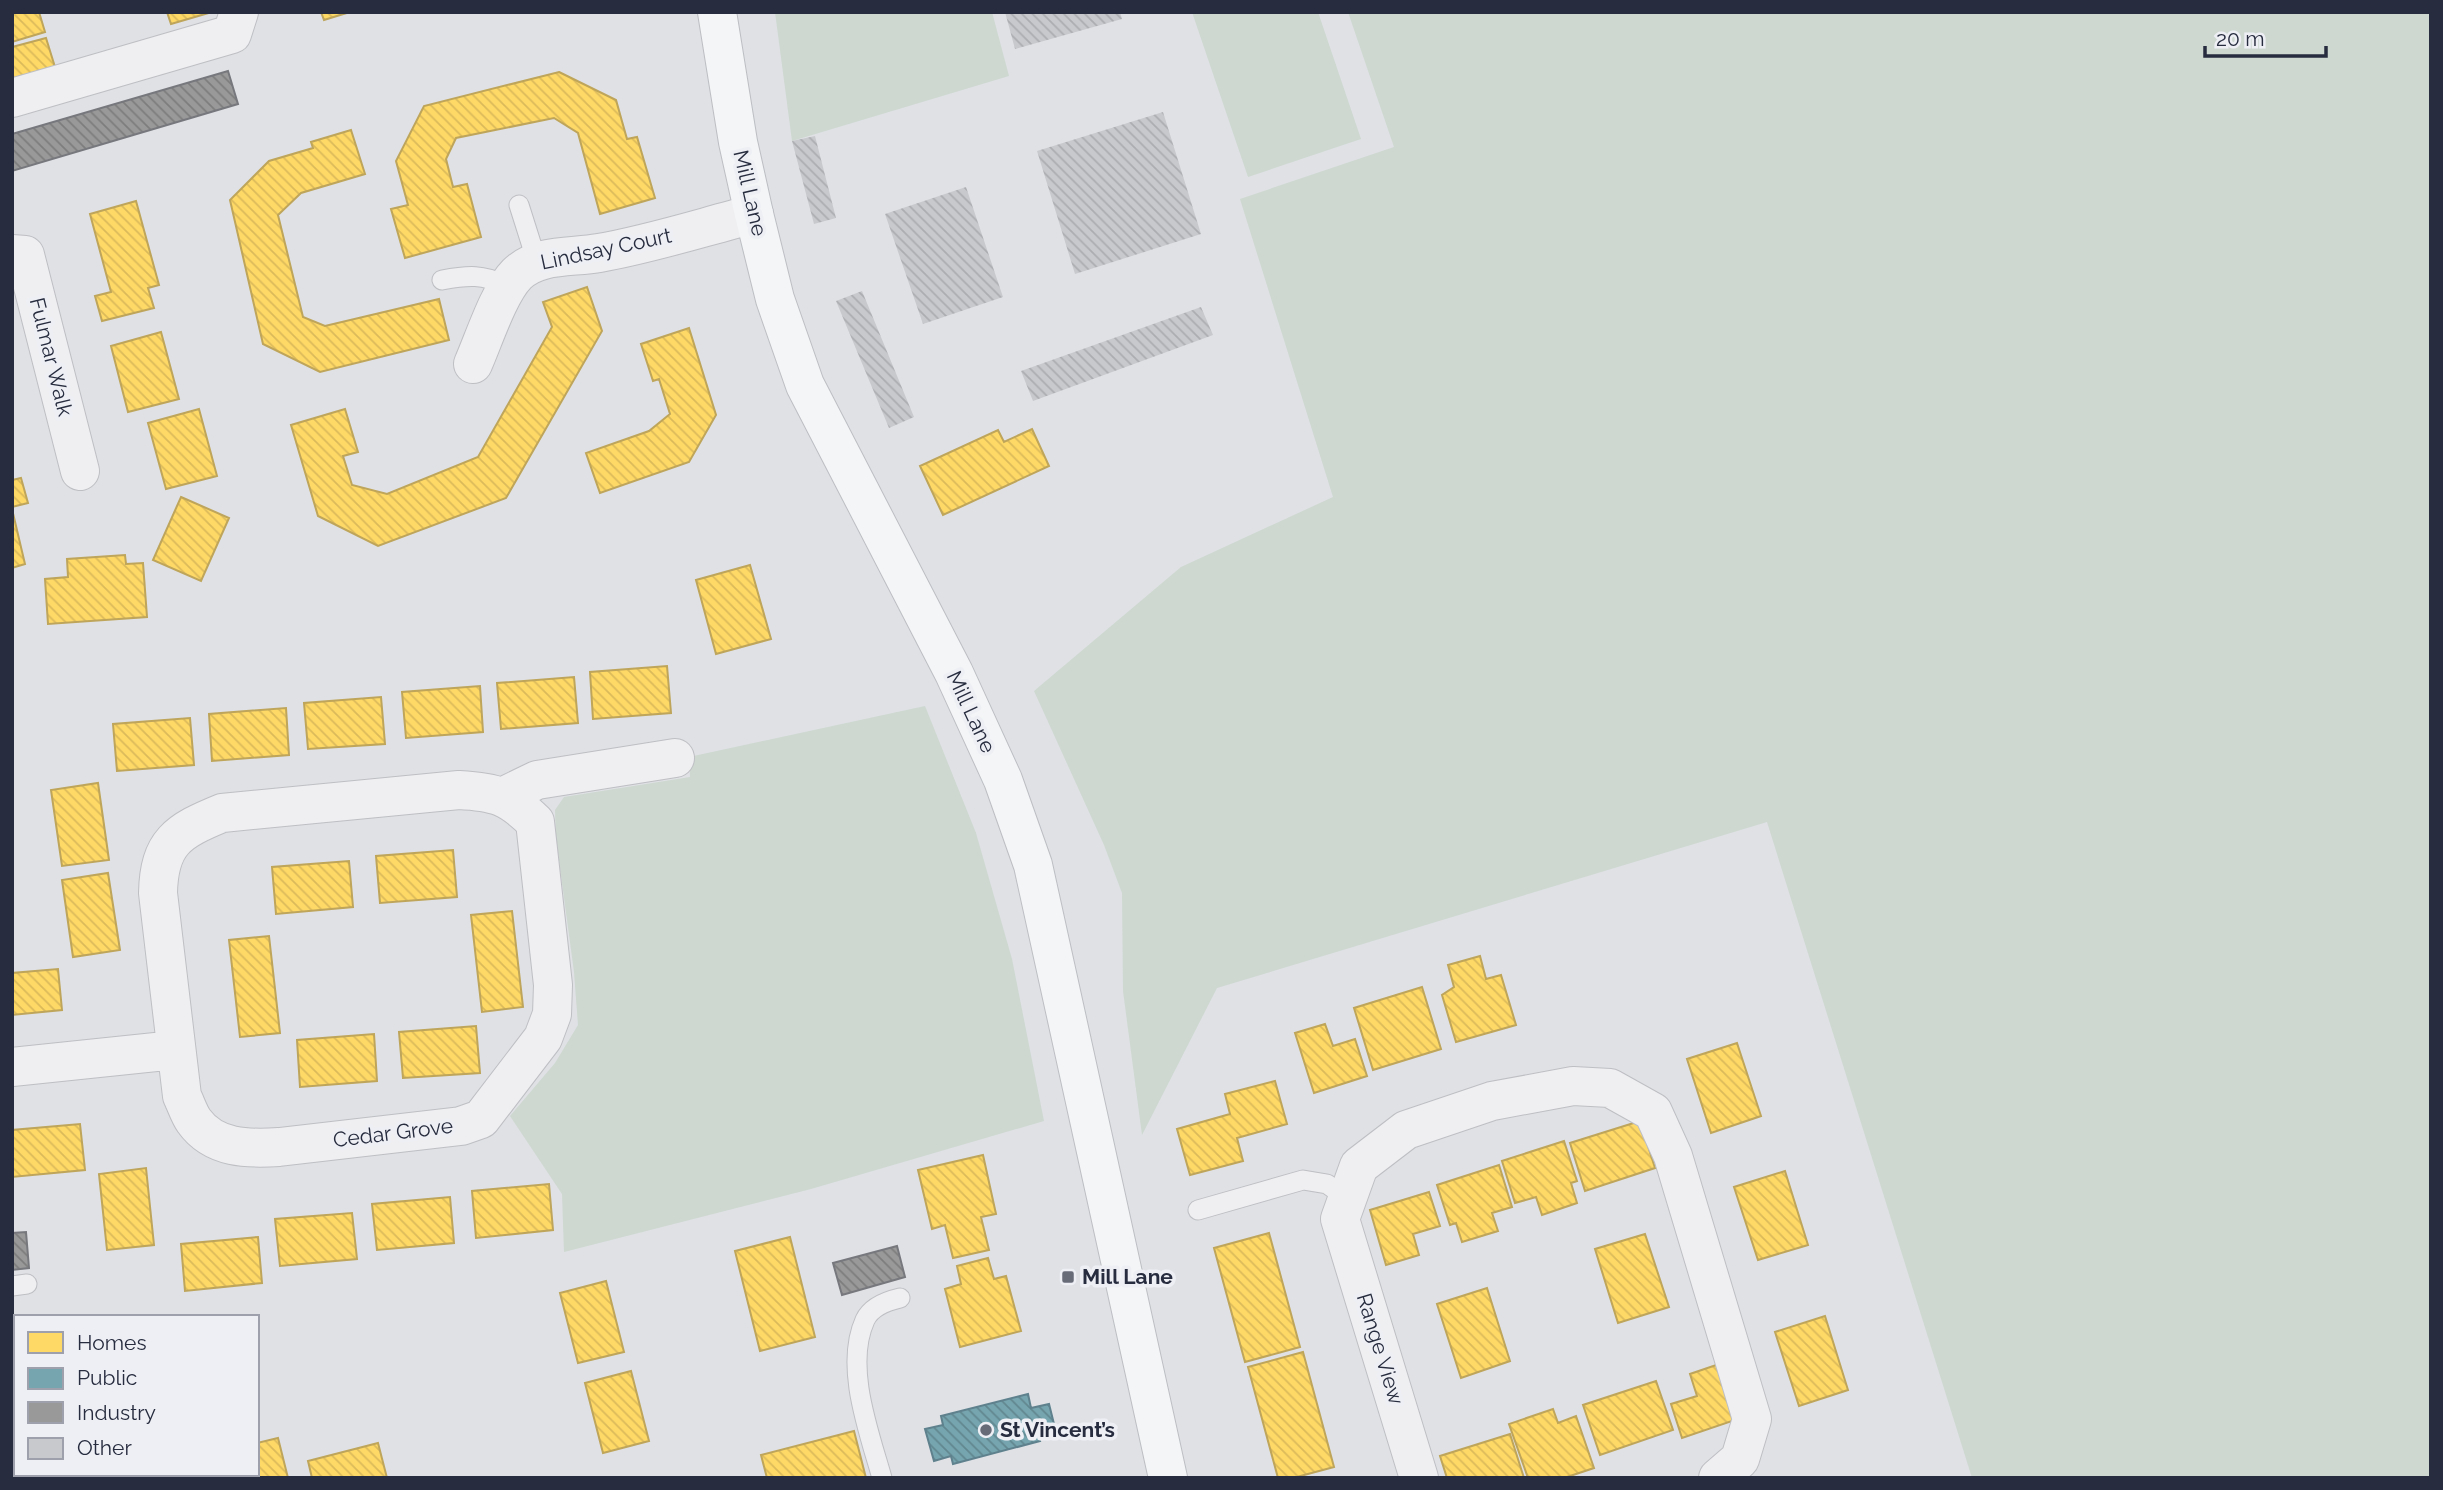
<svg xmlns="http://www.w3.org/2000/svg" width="2443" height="1490" viewBox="0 0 2443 1490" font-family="Raleway,sans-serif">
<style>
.green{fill:#ced8d0}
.homes{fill:url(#homes-back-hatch);stroke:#bea55a;stroke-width:2}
.public{fill:url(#public-back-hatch);stroke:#5e818d;stroke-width:2}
.industry{fill:url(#industry-back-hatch);stroke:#77787e;stroke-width:2}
.building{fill:url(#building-back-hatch)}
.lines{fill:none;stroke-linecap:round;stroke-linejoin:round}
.lane-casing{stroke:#bebfc3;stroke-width:21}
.street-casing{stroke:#bebfc3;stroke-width:40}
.primary-casing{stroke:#bcbec3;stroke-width:40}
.lane{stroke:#efeff2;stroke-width:19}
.street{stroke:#efeff2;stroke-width:38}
.primary{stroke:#f3f5f6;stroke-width:38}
.poi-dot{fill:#676b78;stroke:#edeff5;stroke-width:2.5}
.labels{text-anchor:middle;stroke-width:7;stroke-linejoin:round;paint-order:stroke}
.street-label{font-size:21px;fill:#272c3e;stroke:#edeff5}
.poi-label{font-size:21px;font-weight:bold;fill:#272c3e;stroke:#edeff5;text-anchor:start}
</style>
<defs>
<pattern id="homes-back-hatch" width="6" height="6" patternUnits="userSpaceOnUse" patternTransform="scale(1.75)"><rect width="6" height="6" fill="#ffd966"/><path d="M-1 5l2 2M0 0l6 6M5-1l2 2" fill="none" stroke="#dbba5a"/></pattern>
<pattern id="public-back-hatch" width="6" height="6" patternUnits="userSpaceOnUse" patternTransform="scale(1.75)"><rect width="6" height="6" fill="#76a5af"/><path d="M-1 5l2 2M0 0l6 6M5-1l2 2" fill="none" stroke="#618790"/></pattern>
<pattern id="industry-back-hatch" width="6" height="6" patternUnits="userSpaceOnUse" patternTransform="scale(1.75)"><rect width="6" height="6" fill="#999"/><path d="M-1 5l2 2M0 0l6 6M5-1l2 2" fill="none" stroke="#7d7d7e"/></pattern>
<pattern id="building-back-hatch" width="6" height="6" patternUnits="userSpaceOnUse" patternTransform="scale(1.75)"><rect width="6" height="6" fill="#c8c9cd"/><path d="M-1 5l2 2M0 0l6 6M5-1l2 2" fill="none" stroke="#acadb1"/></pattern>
</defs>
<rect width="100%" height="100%" fill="#dfe1e5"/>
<path class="green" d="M 775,12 L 992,12 L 1009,76 L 792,141 Z
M 1192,12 L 1318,12 L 1361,139 L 1248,177 Z
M 1348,12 L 2431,12 L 2431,1478 L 1972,1478 L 1767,822 L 1217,988 L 1142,1135 L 1123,991 L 1122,893 L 1104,845 L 1034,691 L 1181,567 L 1333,497 L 1240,199 L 1394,147 Z
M 925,706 L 976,833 L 1012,959 L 1044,1121 L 811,1189 L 564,1252 L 562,1194 L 510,1116 L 555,1063 L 578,1025 L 574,972 L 556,838 L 555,810 L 564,797 L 690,777 L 689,757 Z"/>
<path class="homes" d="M 12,12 L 39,12 L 45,32 L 12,42 Z
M 167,12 L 212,12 L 171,24 Z
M 321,12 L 350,12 L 324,20 Z
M 46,38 L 55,67 L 12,80 L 12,47 Z
M 559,72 L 616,100 L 627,139 L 637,137 L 655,198 L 600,214 L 578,133 L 554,118 L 456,138 L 446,159 L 453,187 L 467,184 L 481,237 L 405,258 L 391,209 L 408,205 L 396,161 L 424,106 Z
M 351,130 L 365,174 L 301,193 L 278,215 L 303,317 L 325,326 L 439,299 L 449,340 L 320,372 L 263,344 L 230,200 L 269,161 L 313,148 L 311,142 Z
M 136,201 L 159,285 L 148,288 L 154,308 L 102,321 L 95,296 L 111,292 L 90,214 Z
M 587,287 L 602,331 L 506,498 L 378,546 L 318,516 L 291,425 L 345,409 L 358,452 L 343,456 L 352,485 L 387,494 L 478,457 L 552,327 L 543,302 Z
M 689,328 L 716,415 L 689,462 L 600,493 L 586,453 L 649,431 L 670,414 L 659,379 L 653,381 L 641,344 Z
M 161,332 L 179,399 L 128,412 L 111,346 Z
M 199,409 L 217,476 L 166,489 L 148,423 Z
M 1032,429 L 1049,466 L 943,515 L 920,466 L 998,430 L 1004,442 Z
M 21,478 L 28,503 L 12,507 L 12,480 Z
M 181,497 L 229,518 L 201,581 L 153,560 Z
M 12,509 L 25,564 L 12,568 Z
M 125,555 L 126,564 L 143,563 L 147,617 L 48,624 L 45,579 L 68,577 L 67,559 Z
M 750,565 L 771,639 L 716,654 L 696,580 Z
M 667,666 L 671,713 L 593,719 L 590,672 Z
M 574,677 L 578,723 L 501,729 L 497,683 Z
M 480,686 L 483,732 L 406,738 L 402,692 Z
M 381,697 L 385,744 L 308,749 L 304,703 Z
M 286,708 L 289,755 L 212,761 L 209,714 Z
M 190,718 L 194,765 L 117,771 L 113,724 Z
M 98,783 L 109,860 L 62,866 L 51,790 Z
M 453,850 L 457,897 L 380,903 L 376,856 Z
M 349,861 L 353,907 L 276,914 L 272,867 Z
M 108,873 L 120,950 L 73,957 L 62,880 Z
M 512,911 L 523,1007 L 482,1012 L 471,915 Z
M 269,936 L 280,1033 L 240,1037 L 229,940 Z
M 1480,956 L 1486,979 L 1501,975 L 1516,1025 L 1456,1042 L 1442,995 L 1454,987 L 1448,965 Z
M 58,969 L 62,1010 L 12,1015 L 12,973 Z
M 1422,987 L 1441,1049 L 1373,1070 L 1354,1008 Z
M 1325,1024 L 1333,1046 L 1355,1039 L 1367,1076 L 1314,1093 L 1295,1033 Z
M 476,1026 L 480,1073 L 403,1078 L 399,1032 Z
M 374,1034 L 377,1081 L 300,1087 L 297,1040 Z
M 1737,1043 L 1761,1116 L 1711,1133 L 1687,1059 Z
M 1275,1081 L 1287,1124 L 1237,1138 L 1243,1161 L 1190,1175 L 1177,1129 L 1230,1114 L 1225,1094 Z
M 1640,1121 L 1655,1168 L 1585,1191 L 1570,1143 Z
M 80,1124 L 85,1170 L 12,1177 L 12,1130 Z
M 1564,1141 L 1577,1181 L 1571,1183 L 1577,1203 L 1542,1215 L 1536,1197 L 1515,1203 L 1502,1161 Z
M 983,1155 L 996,1214 L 981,1217 L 989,1250 L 953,1258 L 945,1225 L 932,1229 L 918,1170 Z
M 1499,1165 L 1512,1207 L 1492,1213 L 1498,1231 L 1462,1242 L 1456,1223 L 1450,1225 L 1437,1185 Z
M 146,1168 L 154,1245 L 107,1250 L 99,1174 Z
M 1785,1171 L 1808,1245 L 1758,1260 L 1734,1187 Z
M 549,1184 L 553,1230 L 476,1238 L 472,1191 Z
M 1429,1192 L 1440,1226 L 1413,1234 L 1419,1255 L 1386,1265 L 1370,1210 Z
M 450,1197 L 454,1243 L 377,1250 L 372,1204 Z
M 352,1213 L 357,1259 L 280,1266 L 275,1219 Z
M 1269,1233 L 1300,1347 L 1245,1362 L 1214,1248 Z
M 1645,1234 L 1669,1307 L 1618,1323 L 1595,1249 Z
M 258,1237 L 262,1283 L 185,1291 L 181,1244 Z
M 790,1237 L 815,1337 L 760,1351 L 735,1251 Z
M 988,1258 L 994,1279 L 1006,1276 L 1021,1331 L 960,1347 L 945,1289 L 961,1284 L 957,1266 Z
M 606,1281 L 624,1352 L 578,1363 L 560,1293 Z
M 1487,1288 L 1510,1361 L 1461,1378 L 1437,1304 Z
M 1825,1316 L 1848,1390 L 1799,1406 L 1775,1332 Z
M 1303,1352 L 1334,1467 L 1293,1478 L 1278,1478 L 1248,1367 Z
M 1722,1363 L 1741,1418 L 1682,1438 L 1671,1404 L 1697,1396 L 1690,1374 Z
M 631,1371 L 649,1441 L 603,1453 L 585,1383 Z
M 1656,1381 L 1673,1430 L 1600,1455 L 1583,1405 Z
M 1553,1409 L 1558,1423 L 1576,1416 L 1594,1468 L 1564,1478 L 1528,1478 L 1509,1424 Z
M 854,1431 L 866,1478 L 767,1478 L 761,1455 Z
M 1510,1434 L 1524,1478 L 1447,1478 L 1440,1456 Z
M 278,1438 L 288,1478 L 213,1478 L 212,1474 L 257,1474 L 257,1443 Z
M 378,1443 L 387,1478 L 312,1478 L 308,1461 Z
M 20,1474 L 95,1474 L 96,1478 L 21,1478 Z
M 113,1474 L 188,1474 L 189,1478 L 114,1478 Z"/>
<path class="public" d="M 1028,1394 L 1031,1408 L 1049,1404 L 1055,1428 L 1037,1432 L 1040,1441 L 953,1464 L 951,1456 L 934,1461 L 925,1429 L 943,1425 L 941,1416 Z"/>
<path class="industry" d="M 228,71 L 238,104 L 12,171 L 12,134 Z
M 26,1232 L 29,1268 L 12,1270 L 12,1233 Z
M 897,1246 L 905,1277 L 842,1295 L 833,1263 Z
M 16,1320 L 16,1357 L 12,1358 L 12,1321 Z"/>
<path class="building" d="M 1005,12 L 1120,12 L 1122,19 L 1015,49 Z
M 1163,112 L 1201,234 L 1075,274 L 1037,151 Z
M 815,136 L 836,218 L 814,224 L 792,141 Z
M 966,187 L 1003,297 L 923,324 L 885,214 Z
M 862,291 L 914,417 L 889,428 L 836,301 Z
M 1201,307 L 1213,335 L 1033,401 L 1021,371 Z"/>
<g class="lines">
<g class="lane-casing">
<path id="lane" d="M 519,205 L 537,262
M 442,280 C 469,275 482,274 508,286
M 1198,1210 L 1303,1180 L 1327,1184 L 1347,1198
M 12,1286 L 27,1284
M 882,1478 C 869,1432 844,1366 865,1320 C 871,1307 887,1301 900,1298"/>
</g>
<g class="street-casing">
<path id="street" d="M 12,98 L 232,34 L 239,12
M 12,254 L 25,255 L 80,471
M 473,364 C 484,339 499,292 517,274 C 539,253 572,258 599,253 C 651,244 703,227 754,214
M 459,790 C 496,792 509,796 535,822 L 553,985 L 552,1014 L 543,1038 L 481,1119 L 461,1126 L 279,1147 C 248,1149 214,1149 194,1121 C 189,1114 186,1104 182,1096 L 158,893 C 159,842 178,831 222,813 Z
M 502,797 L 537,780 L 675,758
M 12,1067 L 175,1050
M 1419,1478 L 1340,1219 L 1359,1166 L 1406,1130 L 1492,1101 L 1573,1086 L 1610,1088 L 1653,1112 L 1673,1156 L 1752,1419 L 1740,1459 L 1718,1478"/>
</g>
<g class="primary-casing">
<path id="primary" d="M 717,12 L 738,142 L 754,214 L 775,299 L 805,385 L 954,673 L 1003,780 L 1033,865 L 1168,1478"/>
</g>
<use href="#lane" class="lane"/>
<use href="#street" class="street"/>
<use href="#primary" class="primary"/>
</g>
<g class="poi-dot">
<rect x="1061" y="1270" width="14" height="14" rx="3.5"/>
<circle cx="986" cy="1430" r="7"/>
</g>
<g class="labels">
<g class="street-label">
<text transform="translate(750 193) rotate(77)" y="7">Mill Lane</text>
<text transform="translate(606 249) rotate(-12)" y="7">Lindsay Court</text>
<text transform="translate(51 357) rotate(76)" y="7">Fulmar Walk</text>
<text transform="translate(971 712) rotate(65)" y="7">Mill Lane</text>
<text transform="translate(393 1133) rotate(-7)" y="7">Cedar Grove</text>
<text transform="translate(1380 1349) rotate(73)" y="7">Range View</text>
</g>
<g class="poi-label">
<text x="1082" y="1284">Mill Lane</text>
<text x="1000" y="1437">St Vincent’s</text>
</g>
</g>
<rect width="2443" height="1490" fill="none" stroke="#272c3e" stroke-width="28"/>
<rect x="14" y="1315" width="245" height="161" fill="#edeff5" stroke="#9ea1ac" stroke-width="2"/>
<rect x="28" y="1332" width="35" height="21" fill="#ffd966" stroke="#9ea1ac" stroke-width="2"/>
<text x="77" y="1350" font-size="21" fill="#272c3e">Homes</text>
<rect x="28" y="1368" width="35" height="21" fill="#76a5af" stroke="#9ea1ac" stroke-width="2"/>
<text x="77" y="1385" font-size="21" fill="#272c3e">Public</text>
<rect x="28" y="1402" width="35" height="21" fill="#999999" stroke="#9ea1ac" stroke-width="2"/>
<text x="77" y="1420" font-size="21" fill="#272c3e">Industry</text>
<rect x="28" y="1438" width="35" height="21" fill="#c8c9cd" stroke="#9ea1ac" stroke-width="2"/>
<text x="77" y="1455" font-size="21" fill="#272c3e">Other</text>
<path d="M2205 46v10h121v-10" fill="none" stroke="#272c3e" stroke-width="3.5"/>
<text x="2216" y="46" font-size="21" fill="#272c3e" stroke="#edeff5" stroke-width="5" paint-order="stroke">20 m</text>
</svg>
